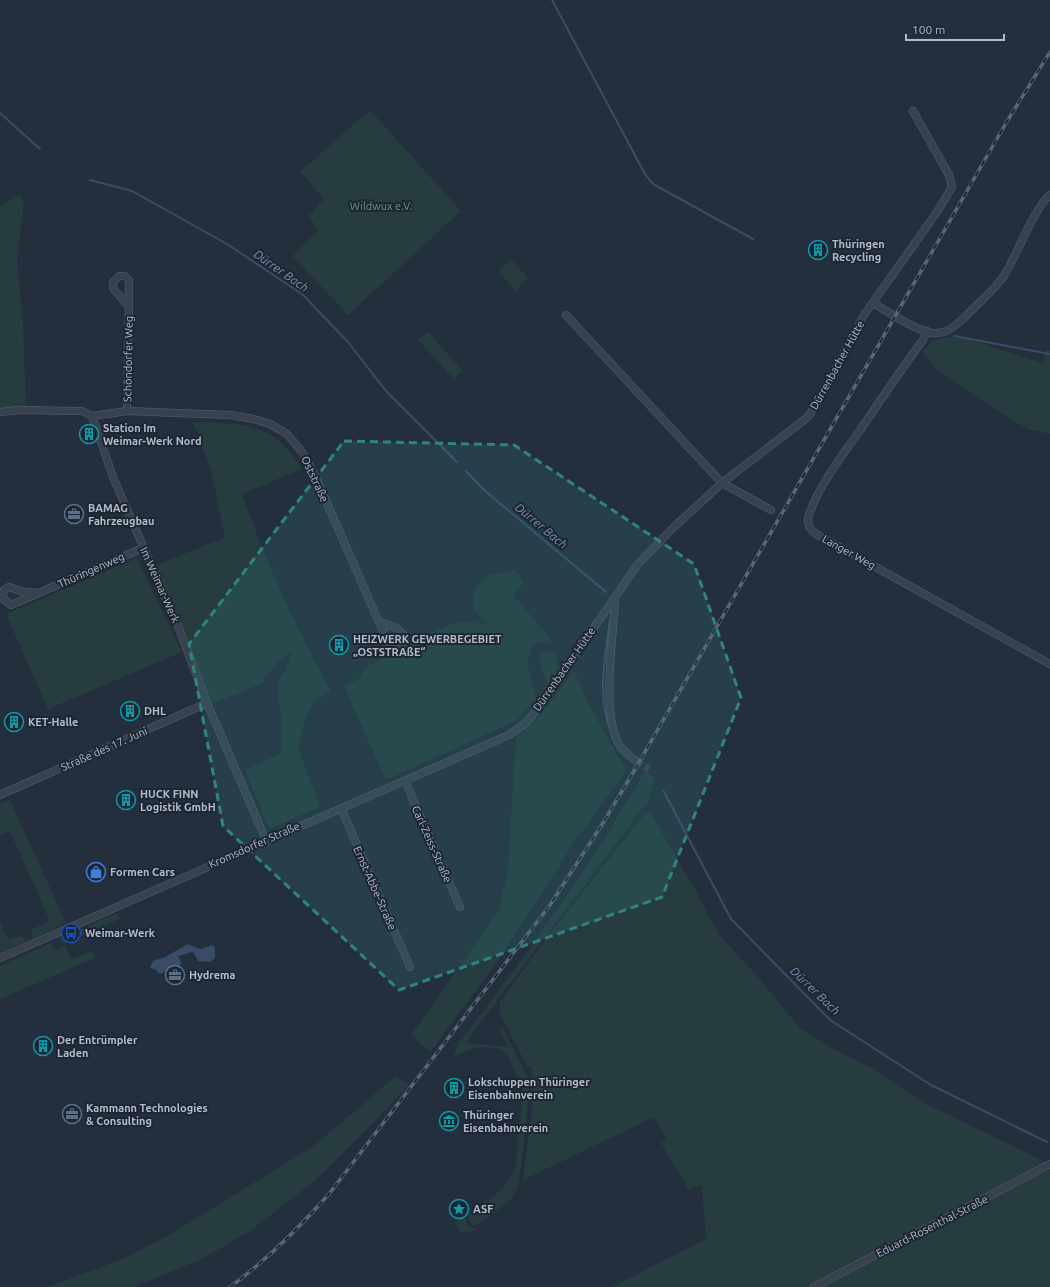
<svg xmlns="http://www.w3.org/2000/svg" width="1050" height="1287" viewBox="0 0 1050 1287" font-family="Ubuntu,sans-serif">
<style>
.green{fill:#263c3f}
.water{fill:#394c67}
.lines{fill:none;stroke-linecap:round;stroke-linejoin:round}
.stream{stroke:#394c67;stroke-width:2}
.minor-tunnel{stroke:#3a4453;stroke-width:7;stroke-dasharray:7 3.5;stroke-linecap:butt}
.minor-casing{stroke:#565f6c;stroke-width:8}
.minor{stroke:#38414e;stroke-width:7}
.rail-casing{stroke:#5a6575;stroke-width:3.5}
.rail{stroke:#1d2633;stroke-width:2;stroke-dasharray:6;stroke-linecap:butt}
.marked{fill:#308480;fill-opacity:0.2;stroke:#308480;stroke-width:3;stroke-dasharray:8 5;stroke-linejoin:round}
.labels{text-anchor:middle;stroke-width:4;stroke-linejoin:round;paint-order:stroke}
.park-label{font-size:11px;fill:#6b9a76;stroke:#1d2633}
.poi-label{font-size:11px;font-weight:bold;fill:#b4bcc9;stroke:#1d2633;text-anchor:start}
.street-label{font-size:11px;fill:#b4bcc9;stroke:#1d2633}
.water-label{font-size:12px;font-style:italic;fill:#7c92b1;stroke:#1d2633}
</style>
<rect width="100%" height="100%" fill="#242f3e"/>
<path class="green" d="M 370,110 L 461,211 L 348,315 L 293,256 L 318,230 L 309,216 L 324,199 L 300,172 Z
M 19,195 L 24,202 L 17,260 L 23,323 L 26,406 L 0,409 L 0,206 Z
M 511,259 L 528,278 L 515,291 L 498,271 Z
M 428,332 L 463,371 L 454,379 L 418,340 Z
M 949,337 L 970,340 L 1043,363 L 1046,350 L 1050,350 L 1050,434 L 1027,429 L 992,407 L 936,370 L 922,352 L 932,341 Z
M 193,422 C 243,424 273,421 302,469 L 242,494 C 266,562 296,629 331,691 L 312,704 L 305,720 L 298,748 L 320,807 L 269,829 L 245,770 L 281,753 L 282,721 L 277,685 L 286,669 L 291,652 L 275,665 L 261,684 L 211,704 L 155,566 L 225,537 L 211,470 Z
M 137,558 L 182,652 L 48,709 L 6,614 Z
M 513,570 L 521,577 L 524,583 L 513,595 L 552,640 L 533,644 L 527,662 L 536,699 L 517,720 L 391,778 L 385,778 L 344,686 L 359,679 L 365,667 L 398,652 L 406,644 L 452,624 L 463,621 L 488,625 L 473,609 C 472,597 475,582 488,576 C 493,573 506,573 513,570 Z
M 547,650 L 555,654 C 562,667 555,674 548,684 C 545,674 534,660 542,651 Z
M 574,671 L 588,703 L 626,771 L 573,844 L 496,964 L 430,1052 L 411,1035 L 499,910 L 508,871 L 516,737 L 540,716 Z
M 649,764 L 650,767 L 648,771 L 655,781 L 648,801 L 465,1043 L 508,1047 L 500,1030 L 503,1029 L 529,1080 L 527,1116 L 519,1180 L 517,1189 L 510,1200 L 481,1223 L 473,1225 L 469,1220 L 469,1214 L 472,1210 L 476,1210 C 494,1196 508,1187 516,1164 L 523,1088 L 507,1055 L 501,1049 L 479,1047 L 453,1056 L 459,1043 C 528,953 593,862 649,764 Z
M 10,800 L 66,923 L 34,938 L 31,935 L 32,929 L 50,921 L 10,831 L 0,835 L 0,804 Z
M 646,812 L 651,814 L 695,889 L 718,934 L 752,970 L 800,1028 L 834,1049 L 871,1068 L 926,1104 L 1050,1164 L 1050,1287 L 612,1287 L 706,1239 L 702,1185 L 689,1190 L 661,1143 L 667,1140 L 654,1117 L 523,1180 L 534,1095 L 531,1066 L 527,1066 L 500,1013 L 500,1002 L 537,951 Z
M 117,913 L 120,919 L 63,944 L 61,938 Z
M 0,921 L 8,940 L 21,936 L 24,938 L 25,942 L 0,953 Z
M 51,943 L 54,951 L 65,945 L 71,959 L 92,951 L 95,958 L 0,999 L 0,966 Z
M 396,1076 L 409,1085 L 355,1142 L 311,1184 L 250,1231 L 202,1259 L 134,1287 L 47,1287 L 123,1259 L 171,1234 L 315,1145 Z
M 465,1216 C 465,1225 470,1230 479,1228 L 467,1233 L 460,1231 L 455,1223 Z"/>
<path class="water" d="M 188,944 L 200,949 L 213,945 L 215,948 L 215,958 L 210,962 L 198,961 L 194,953 L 191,952 L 178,956 L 182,964 L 160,974 L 156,970 L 150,968 L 153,961 L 165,957 Z"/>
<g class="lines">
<path class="stream" d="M 552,0 L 645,174 L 653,184 L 753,239
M 0,113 L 40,149
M 90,180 L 132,191 L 227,244 L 302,294 L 348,342 L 386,391 L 457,462
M 954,336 L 1050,354
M 466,471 L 484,490 L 606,592
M 610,729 C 597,695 605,656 610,621
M 663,790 L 731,919 L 830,1020 L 931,1085 L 1047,1142"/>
<path class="minor-tunnel" d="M 636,761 L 649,769"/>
<g class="minor-casing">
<path id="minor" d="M 873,303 C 887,311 916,331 932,333 C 948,335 957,324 968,314 C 980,301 996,289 1005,274 C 1018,253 1033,210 1050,195
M 566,315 L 722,483 L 771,510
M 927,331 L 923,340 C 901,369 881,400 861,429 C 843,454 818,487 809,515 C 806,525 810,530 818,535 L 1050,664
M 127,411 L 129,307 L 113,288 L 113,282 L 119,276 L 125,276 L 129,280 L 129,307
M 0,412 L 20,410 L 74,411 L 82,411 L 92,416 L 113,477 L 180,631 L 207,703 L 266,840
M 92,416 L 127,411 L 230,415 L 254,419 L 270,424 L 287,434 L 302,452 L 312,469 L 379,622 L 389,644 L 397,646 L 401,645 L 404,635 L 397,628 L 379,622
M 39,593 L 24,592 L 9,587 L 4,590 L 2,598 L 11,605 L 143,548
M 613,599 L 615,602 C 613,636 601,719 620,746 C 624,752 631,757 636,761
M 405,781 L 460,907
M 0,795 L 207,703
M 341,808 L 410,967
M 0,958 L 509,735 L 526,723 L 539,707 L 638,564 L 674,527 L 722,483 L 808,417 L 819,400 L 864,315 L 937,212 L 952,187 L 949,175 L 913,111
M 814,1287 L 1050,1164"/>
</g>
<use href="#minor" class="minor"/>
<g class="rail-casing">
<path id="rail" d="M 230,1287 C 267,1260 299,1228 329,1194 L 550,905 L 603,823 L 634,771 L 1006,123 L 1050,52"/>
</g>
<use href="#rail" class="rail"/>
</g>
<path class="marked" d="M 344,441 L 514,445 L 694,564 L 741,698 L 662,897 L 399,990 L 223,826 L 189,644 Z"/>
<defs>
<g id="building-ring" transform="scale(1)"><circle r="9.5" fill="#1d2633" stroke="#0f9aa8" stroke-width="1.5"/><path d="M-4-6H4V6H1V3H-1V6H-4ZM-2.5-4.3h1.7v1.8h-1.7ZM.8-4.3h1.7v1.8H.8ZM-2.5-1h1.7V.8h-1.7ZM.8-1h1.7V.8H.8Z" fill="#0f9aa8"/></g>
<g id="office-ring" transform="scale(1)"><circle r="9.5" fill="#1d2633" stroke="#5c6f8a" stroke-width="1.5"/><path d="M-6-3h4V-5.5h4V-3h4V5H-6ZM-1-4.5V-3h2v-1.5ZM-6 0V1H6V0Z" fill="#5c6f8a"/></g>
<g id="shop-ring" transform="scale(1)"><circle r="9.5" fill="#1d2633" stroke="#3f7fe0" stroke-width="1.5"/><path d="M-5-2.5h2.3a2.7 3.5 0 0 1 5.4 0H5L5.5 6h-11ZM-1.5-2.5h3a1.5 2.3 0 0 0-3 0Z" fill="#3f7fe0"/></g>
<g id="bus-ring" transform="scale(1)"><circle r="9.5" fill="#1d2633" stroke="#1a4fb4" stroke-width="1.5"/><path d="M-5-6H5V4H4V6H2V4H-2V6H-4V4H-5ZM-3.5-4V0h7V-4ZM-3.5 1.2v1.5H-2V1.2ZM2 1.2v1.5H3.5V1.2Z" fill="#1a4fb4"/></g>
<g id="museum-ring" transform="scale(1)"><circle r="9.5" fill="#1d2633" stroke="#0f9aa8" stroke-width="1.5"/><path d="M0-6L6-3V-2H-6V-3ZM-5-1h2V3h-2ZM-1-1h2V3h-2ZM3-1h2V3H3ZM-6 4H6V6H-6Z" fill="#0f9aa8"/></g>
<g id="sight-ring" transform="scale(1)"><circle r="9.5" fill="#1d2633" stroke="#0f9aa8" stroke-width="1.5"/><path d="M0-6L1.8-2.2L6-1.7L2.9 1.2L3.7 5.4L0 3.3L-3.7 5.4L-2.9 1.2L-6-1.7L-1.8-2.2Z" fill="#0f9aa8"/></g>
</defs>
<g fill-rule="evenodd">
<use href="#building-ring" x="818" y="250"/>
<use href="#building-ring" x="89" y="434"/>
<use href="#office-ring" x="74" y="514"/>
<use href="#building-ring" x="339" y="645"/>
<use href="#building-ring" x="130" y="711"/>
<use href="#building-ring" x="14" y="722"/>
<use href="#building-ring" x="126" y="800"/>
<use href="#shop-ring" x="96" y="872"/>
<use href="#bus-ring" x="71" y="933"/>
<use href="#office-ring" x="175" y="975"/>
<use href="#building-ring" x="43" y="1046"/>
<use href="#building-ring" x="454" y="1088"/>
<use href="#office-ring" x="72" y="1114"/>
<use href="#museum-ring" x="449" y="1121"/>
<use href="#sight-ring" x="459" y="1209"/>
</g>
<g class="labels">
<g class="park-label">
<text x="381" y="210">Wildwux e.V.</text>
</g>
<g class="poi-label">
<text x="832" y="248">Thüringen<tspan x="832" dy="13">Recycling</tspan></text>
<text x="103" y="432">Station Im<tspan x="103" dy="13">Weimar-Werk Nord</tspan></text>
<text x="88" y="512">BAMAG<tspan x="88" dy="13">Fahrzeugbau</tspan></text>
<text x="353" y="643">HEIZWERK GEWERBEGEBIET<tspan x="353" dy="13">„OSTSTRAßE“</tspan></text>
<text x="144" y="715">DHL</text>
<text x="28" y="726">KET-Halle</text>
<text x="140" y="798">HUCK FINN<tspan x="140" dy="13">Logistik GmbH</tspan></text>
<text x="110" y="876">Formen Cars</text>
<text x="85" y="937">Weimar-Werk</text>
<text x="189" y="979">Hydrema</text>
<text x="57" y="1044">Der Entrümpler<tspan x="57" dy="13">Laden</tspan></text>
<text x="468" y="1086">Lokschuppen Thüringer<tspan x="468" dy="13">Eisenbahnverein</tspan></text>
<text x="86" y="1112">Kammann Technologies<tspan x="86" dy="13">&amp; Consulting</tspan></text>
<text x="463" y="1119">Thüringer<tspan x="463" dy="13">Eisenbahnverein</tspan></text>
<text x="473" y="1213">ASF</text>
</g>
<g class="street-label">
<text transform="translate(128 359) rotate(-89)" y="4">Schöndorfer Weg</text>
<text transform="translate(837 365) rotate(-61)" y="4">Dürrenbacher Hütte</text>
<text transform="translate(315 479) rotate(65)" y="4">Oststraße</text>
<text transform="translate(849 552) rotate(29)" y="4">Langer Weg</text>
<text transform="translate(91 570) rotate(-24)" y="4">Thüringenweg</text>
<text transform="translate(160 585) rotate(66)" y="4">Im Weimar-Werk</text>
<text transform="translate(564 669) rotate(-55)" y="4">Dürrenbacher Hütte</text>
<text transform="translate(104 749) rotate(-24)" y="4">Straße des 17. Juni</text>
<text transform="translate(432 844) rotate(66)" y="4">Carl-Zeiss-Straße</text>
<text transform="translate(254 845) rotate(-24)" y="4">Kromsdorfer Straße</text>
<text transform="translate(375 888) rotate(66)" y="4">Ernst-Abbe-Straße</text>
<text transform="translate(932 1226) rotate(-27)" y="4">Eduard-Rosenthal-Straße</text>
</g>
<g class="water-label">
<text transform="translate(281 271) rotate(35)" y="4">Dürrer Bach</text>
<text transform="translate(541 526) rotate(40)" y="4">Dürrer Bach</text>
<text transform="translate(815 991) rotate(44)" y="4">Dürrer Bach</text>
</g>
</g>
<path d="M906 34v6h98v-6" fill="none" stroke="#b4bcc9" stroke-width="2"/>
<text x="912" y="34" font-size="12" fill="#b4bcc9" stroke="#1d2633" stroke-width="3" paint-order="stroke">100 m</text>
</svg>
